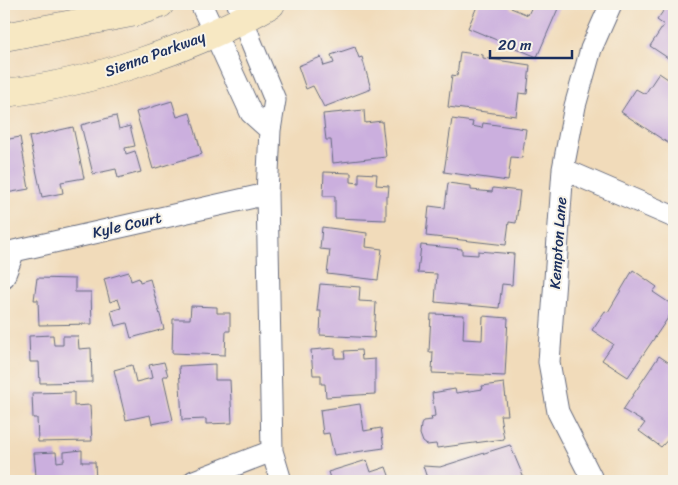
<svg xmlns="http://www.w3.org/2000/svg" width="678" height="485" viewBox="0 0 678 485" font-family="Sriracha,sans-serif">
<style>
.building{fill:#cbafde}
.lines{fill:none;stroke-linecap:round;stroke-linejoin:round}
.minor-casing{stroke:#666b7e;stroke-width:23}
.secondary-casing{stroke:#666b7e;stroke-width:29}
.minor{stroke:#fff;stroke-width:21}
.secondary{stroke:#f7e8c3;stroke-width:28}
.labels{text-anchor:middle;stroke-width:4;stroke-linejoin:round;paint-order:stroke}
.street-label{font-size:15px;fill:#1b2f5e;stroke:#f7f3e8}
</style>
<rect width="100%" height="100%" fill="#f7f3e8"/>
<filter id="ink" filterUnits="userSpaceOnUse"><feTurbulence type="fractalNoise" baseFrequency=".02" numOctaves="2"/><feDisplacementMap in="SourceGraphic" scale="10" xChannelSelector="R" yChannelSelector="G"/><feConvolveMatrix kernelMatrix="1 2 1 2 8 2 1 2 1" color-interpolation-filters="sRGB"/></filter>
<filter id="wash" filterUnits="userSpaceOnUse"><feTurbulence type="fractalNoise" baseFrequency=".0096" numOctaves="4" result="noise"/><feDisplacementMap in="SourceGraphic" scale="20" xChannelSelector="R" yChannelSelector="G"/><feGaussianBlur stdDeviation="1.12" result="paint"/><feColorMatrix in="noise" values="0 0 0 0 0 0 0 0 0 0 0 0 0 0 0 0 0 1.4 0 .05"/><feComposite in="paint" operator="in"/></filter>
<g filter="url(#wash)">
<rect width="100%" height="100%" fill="#f1dbba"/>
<g id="blocks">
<path class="building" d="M 478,4 L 513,4 L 511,8 L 528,15 L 533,4 L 560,4 L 537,57 L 468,28 Z
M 668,4 L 674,4 L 674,62 L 650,46 L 664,25 L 657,20 Z
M 355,47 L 359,58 L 362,57 L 371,89 L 324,107 L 313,86 L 306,89 L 298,66 L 321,57 L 324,66 L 334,63 L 331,55 Z
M 460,52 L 483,55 L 483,58 L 530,65 L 527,94 L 519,93 L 516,116 L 448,107 L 452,75 L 457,76 Z
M 659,73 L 674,83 L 674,147 L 621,112 L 636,89 L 645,94 Z
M 172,101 L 177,117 L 190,113 L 202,154 L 153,169 L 136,112 Z
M 364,110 L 365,123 L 382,121 L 386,157 L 333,163 L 331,140 L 326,140 L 323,114 Z
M 116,116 L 119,129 L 130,126 L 135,146 L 125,148 L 126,154 L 135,151 L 141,172 L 118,178 L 116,169 L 93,174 L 81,125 Z
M 452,119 L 473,122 L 472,126 L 482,128 L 483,123 L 526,129 L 522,158 L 511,157 L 508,181 L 444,172 Z
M 73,127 L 84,178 L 61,182 L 63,193 L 42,197 L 29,137 Z
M 20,137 L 29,189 L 6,193 L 7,198 L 4,199 L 4,140 Z
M 324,172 L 351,173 L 351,182 L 359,183 L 359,173 L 377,174 L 376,185 L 389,186 L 388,197 L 386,197 L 386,220 L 335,218 L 335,196 L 323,196 Z
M 448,183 L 471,186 L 471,190 L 492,192 L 493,188 L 520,191 L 516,223 L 509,222 L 506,245 L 426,236 L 429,206 L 445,208 Z
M 322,227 L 367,233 L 366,247 L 382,249 L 378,280 L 327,274 L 330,250 L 320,249 Z
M 421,245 L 462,249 L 462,254 L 478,255 L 478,251 L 514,254 L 512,285 L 502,284 L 499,308 L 435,302 L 437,274 L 418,273 Z
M 633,270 L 657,287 L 653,292 L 674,306 L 674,309 L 628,377 L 602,360 L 613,344 L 592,330 L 605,311 L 608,312 Z
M 129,272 L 131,281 L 139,278 L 140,282 L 150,279 L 164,329 L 131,338 L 127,323 L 115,326 L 111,311 L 121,308 L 118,299 L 110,302 L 104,279 Z
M 37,278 L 75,279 L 75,292 L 91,292 L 92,324 L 39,325 L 38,300 L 34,300 Z
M 320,284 L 360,287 L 359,301 L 376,302 L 374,338 L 320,335 L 321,311 L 317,311 Z
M 191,306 L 217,307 L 217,313 L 230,313 L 230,331 L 226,331 L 225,355 L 172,353 L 173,319 L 190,319 Z
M 431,314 L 464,315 L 463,339 L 482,340 L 483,316 L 508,318 L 505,376 L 432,373 L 433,352 L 429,352 Z
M 53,335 L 54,345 L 63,345 L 63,336 L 78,336 L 79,349 L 91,348 L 92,382 L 40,383 L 39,362 L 30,362 L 29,336 Z
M 335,348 L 335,358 L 345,358 L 344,351 L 361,350 L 362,360 L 375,359 L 375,394 L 326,397 L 325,384 L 321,384 L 321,375 L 313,375 L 311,350 Z
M 659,356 L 674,366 L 674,433 L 661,447 L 639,431 L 645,423 L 623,410 Z
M 164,362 L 168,376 L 163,376 L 173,420 L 152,424 L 150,415 L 126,420 L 114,370 L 132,365 L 136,382 L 152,378 L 149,365 Z
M 215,364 L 215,380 L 230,380 L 232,423 L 206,424 L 206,419 L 182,420 L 179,366 Z
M 504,383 L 508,415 L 500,415 L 504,439 L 437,448 L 436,444 L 427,445 L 423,442 L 420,434 L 421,425 L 423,421 L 432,420 L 431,417 L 435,416 L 432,393 L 455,389 L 456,393 L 483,389 L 482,386 Z
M 74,392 L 74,406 L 90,405 L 92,441 L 38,442 L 37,418 L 33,418 L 32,393 Z
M 360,404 L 364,431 L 381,428 L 384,448 L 334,455 L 329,433 L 323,434 L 320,410 Z
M 510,445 L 523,476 L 520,477 L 521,481 L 428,481 L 423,466 L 440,467 Z
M 82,450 L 82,462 L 95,462 L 96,481 L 41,481 L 41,476 L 36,476 L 34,453 L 56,452 L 57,462 L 64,461 L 64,452 Z
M 367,460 L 371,472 L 386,467 L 391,481 L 331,481 L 328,472 Z"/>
</g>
</g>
<g filter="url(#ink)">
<use href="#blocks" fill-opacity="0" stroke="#666b7e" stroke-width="1"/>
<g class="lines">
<g class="minor-casing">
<path id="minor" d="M 201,4 L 251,113 L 270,130
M 238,4 L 251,42 L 275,100 L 270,130 L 267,194 L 272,451 L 281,481
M 563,169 L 674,217
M 4,277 L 14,251 L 267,194
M 194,481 L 272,451
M 593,481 L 558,412 L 549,362 L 563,169 L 575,106 L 591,49 L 611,4"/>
</g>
<g class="secondary-casing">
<path id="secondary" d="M 4,37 L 136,12 L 160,4
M 4,93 C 91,84 195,48 271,4"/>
</g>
<use href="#minor" class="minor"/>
<use href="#secondary" class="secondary"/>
</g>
</g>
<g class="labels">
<g class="street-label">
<text transform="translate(155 54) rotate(-20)" y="5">Sienna Parkway</text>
<text transform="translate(127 225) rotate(-13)" y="5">Kyle Court</text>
<text transform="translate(558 243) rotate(-86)" y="5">Kempton Lane</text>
</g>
</g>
<rect width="678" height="485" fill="none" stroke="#f7f3e8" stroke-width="20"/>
<path d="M490 50v8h82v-8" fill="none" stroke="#1b2f5e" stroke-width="2.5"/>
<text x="498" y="50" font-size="15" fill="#1b2f5e" stroke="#f7f3e8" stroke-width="4" paint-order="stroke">20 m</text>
</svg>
